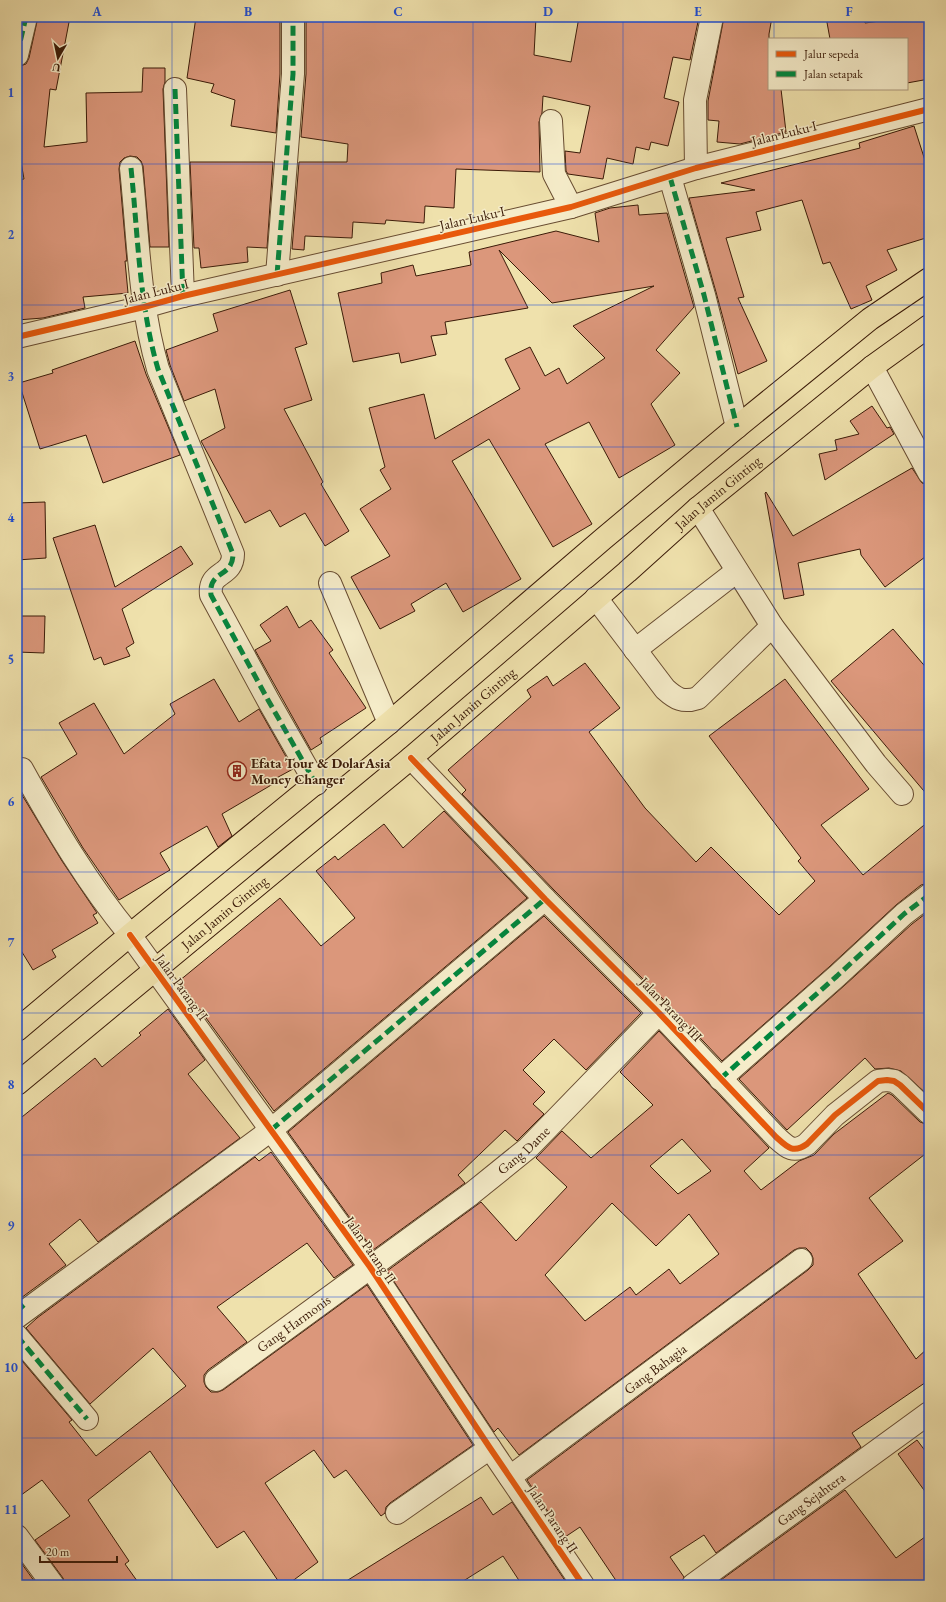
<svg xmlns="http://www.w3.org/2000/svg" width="946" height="1602" viewBox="0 0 946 1602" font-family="'EB Garamond',serif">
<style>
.building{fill:#db977b;stroke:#3b1b08;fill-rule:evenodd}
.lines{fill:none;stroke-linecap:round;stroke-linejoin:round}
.minor-casing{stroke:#684c31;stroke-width:24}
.highway-casing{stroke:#3b1b08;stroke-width:24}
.minor{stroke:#f5ecc9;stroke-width:22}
.highway{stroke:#efe1ac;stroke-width:22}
.quiet{stroke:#00873e;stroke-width:5;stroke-dasharray:10 5;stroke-linecap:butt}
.cycleway-casing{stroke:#f5ecc9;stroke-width:8}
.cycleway{stroke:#e8590c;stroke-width:6}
.grid{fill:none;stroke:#1d4ed8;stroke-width:1;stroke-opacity:0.55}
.labels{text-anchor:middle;stroke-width:3;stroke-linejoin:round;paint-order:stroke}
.street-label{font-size:14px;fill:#3b1b08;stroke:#f5ecc9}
.poi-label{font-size:14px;font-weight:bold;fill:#3b1b08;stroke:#f5ecc9;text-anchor:start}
.neatline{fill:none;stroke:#1d4ed8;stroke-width:1.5}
.grid-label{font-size:13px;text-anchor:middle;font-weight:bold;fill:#1d4ed8}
</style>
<rect width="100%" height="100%" fill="#efe1ac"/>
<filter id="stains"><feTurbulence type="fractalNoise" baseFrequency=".005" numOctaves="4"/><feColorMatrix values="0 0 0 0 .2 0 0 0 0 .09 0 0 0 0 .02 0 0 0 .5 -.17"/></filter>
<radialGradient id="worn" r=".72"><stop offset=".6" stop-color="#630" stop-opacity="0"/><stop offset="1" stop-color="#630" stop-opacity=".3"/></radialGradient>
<path class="building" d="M 38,17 L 70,17 L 56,90 L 50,89 L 44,147 L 87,142 L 86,93 L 142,92 L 143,68 L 165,68 L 165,82 L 163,89 L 169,247 L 150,247 L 143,166 L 141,161 L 137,157 L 130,156 L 124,158 L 120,162 L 119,169 L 127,261 L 125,261 L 128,293 L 83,297 L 85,308 L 43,318 L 17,320 L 17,180 L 24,179 L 17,139 L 17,67 L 26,64 L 29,58 Z
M 196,17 L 280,17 L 280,74 L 276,133 L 231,126 L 235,100 L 211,92 L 214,84 L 187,78 Z
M 306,17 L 536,17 L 534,55 L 571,62 L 579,17 L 699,17 L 690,60 L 673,57 L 664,98 L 679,102 L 668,146 L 651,142 L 649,150 L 636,147 L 633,164 L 607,158 L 603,179 L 568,174 L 566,171 L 565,151 L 580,153 L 590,106 L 543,96 L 542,113 L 539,122 L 540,172 L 456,169 L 454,208 L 425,206 L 424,223 L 386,220 L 385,224 L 353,222 L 352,238 L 305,236 L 304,250 L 292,249 L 299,162 L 347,162 L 348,144 L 301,137 L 306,74 Z
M 724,17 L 772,17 L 769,34 L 769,89 L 781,89 L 786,132 L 740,144 L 717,142 L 719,121 L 708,120 L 708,101 Z
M 826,17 L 864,17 L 865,23 L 910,17 L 929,17 L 929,79 L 907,83 L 907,39 L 830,39 Z
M 914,126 L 929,173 L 929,237 L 887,250 L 897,270 L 866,286 L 872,300 L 851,309 L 830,262 L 823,264 L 802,200 L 756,212 L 761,230 L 726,238 L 744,297 L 738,298 L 767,361 L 738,374 L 716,292 L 689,198 L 755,190 L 721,183 L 860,148 L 859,143 Z
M 190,162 L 273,162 L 267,248 L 247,247 L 248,262 L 201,268 L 199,248 L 194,248 Z
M 638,205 L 639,215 L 667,213 L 694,307 L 656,350 L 680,373 L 651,404 L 675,445 L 619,478 L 589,422 L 545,444 L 592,524 L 553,547 L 489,439 L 452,461 L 521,579 L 463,612 L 446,583 L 411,604 L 415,611 L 380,629 L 351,577 L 390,556 L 360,509 L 391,489 L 380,470 L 385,467 L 369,408 L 424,394 L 435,439 L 520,389 L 505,359 L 530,347 L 545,376 L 559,368 L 567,384 L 605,358 L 573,326 L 654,286 L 552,303 L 499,250 L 528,308 L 445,322 L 447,334 L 431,336 L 436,355 L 401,363 L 399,353 L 353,362 L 338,293 L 382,283 L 381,273 L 413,265 L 416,276 L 471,265 L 469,252 L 556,231 L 599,242 L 595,213 L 610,208 Z
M 290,290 L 307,344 L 295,348 L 312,400 L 284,409 L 323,482 L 321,484 L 349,531 L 325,546 L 305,513 L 280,527 L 270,510 L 245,523 L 201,441 L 225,428 L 215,389 L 184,401 L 170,365 L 166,350 L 218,331 L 213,314 Z
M 135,341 L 146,374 L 180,455 L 103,483 L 86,435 L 40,449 L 19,383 L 53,373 L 52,370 Z
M 872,406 L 887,428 L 890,427 L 894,434 L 825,480 L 819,454 L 837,450 L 835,440 L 859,434 L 850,421 Z
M 912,468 L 922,483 L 929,485 L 929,554 L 885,587 L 861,555 L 860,549 L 798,563 L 804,595 L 784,599 L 765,493 L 766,492 L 793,536 Z
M 45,502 L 46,558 L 17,560 L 17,503 Z
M 95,525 L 115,587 L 181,546 L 193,564 L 122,609 L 134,643 L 126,648 L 130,656 L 104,665 L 101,657 L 94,660 L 53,538 Z
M 287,606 L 299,628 L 311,620 L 333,650 L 329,653 L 366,708 L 320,738 L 322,743 L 311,750 L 255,650 L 271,641 L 260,625 Z
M 17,616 L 45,616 L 44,653 L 17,652 Z
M 893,629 L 929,671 L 929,797 L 831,681 Z
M 585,663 L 620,708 L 589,732 L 645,808 L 696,862 L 711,847 L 779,915 L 815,881 L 798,861 L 801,858 L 709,736 L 785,679 L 869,789 L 821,825 L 863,875 L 929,821 L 929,883 L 921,885 L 896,905 L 829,967 L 722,1061 L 668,1004 L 554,890 L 462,794 L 466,790 L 448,770 L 531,697 L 527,690 L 547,676 L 553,686 Z
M 214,679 L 239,722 L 259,709 L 293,769 L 271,781 L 273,784 L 222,814 L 232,836 L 218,847 L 207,826 L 160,853 L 170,870 L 119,900 L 83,848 L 41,777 L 77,754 L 59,723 L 94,703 L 124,754 L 175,714 L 170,704 Z
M 19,790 L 62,861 L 97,913 L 93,915 L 98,923 L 52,950 L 56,957 L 33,970 L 17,944 L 17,791 Z
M 444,811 L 527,898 L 274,1111 L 179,981 L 280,898 L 321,946 L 355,918 L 316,871 L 335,856 L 338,860 L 384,824 L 403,848 Z
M 929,911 L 929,1096 L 901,1071 L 889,1068 L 875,1069 L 865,1058 L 787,1130 L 739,1079 L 845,985 L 912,924 Z
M 544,916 L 641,1013 L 586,1070 L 554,1039 L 523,1070 L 545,1092 L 533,1104 L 544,1114 L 517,1141 L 505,1130 L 458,1175 L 465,1183 L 373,1250 L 288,1132 Z
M 168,1009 L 205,1060 L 188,1074 L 240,1138 L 98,1242 L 80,1219 L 49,1244 L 66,1265 L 21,1298 L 17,1293 L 17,1121 L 95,1058 L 102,1067 L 141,1035 L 139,1033 Z
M 659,1031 L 769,1148 L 744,1171 L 761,1190 L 799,1161 L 814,1155 L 834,1134 L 888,1093 L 892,1095 L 920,1122 L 929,1125 L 929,1151 L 869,1198 L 903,1241 L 858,1274 L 916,1359 L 929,1347 L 929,1380 L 852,1433 L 861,1447 L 716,1553 L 704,1535 L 670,1557 L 684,1577 L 681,1585 L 619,1585 L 580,1527 L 565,1537 L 527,1480 L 808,1270 L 813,1265 L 813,1258 L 811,1253 L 806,1248 L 799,1248 L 794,1250 L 519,1455 L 498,1428 L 494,1432 L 387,1271 L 481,1202 L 516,1241 L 567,1187 L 536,1158 L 562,1131 L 591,1158 L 653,1105 L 620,1072 ZM 682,1139 L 711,1171 L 678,1194 L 650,1166 ZM 612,1203 L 656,1246 L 689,1214 L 719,1254 L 680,1284 L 669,1269 L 636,1295 L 630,1287 L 585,1321 L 545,1275 Z
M 271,1152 L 353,1265 L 334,1278 L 307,1243 L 217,1307 L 247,1342 L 208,1370 L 204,1375 L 204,1382 L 206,1387 L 211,1392 L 218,1392 L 223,1390 L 367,1285 L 473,1445 L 390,1503 L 386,1507 L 385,1513 L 381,1516 L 346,1470 L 334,1478 L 314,1450 L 265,1483 L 318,1562 L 287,1585 L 281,1585 L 244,1531 L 217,1548 L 150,1451 L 88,1500 L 129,1561 L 125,1564 L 140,1585 L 65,1585 L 63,1578 L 35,1540 L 70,1516 L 42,1480 L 17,1498 L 17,1355 L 72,1420 L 69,1422 L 96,1456 L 186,1386 L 153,1348 L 90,1404 L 26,1328 L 37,1318 L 255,1157 L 259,1161 Z
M 917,1440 L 929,1456 L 929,1497 L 898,1454 Z
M 845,1490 L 896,1558 L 929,1534 L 929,1585 L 714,1585 Z
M 481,1497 L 493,1515 L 512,1502 L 568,1585 L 522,1585 L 503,1556 L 457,1585 L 340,1585 Z
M 17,1557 L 37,1585 L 17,1585 Z"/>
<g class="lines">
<g class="minor-casing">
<g id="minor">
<path d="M 17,55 L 26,17"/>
<path d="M 175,89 L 183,296"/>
<path d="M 551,121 L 554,174 L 571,207"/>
<path d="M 131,168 C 138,235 139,304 158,369 L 233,554 C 233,578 208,570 211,595 L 268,700 L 316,784"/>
<path d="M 696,168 L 695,100 L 712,17"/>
<path d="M 670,177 L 704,295 L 737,427"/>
<path d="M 277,275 L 293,74 L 293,17"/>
<path d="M 17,337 L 144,307 L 183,296 L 571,207 L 696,168 L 929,109"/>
<path d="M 872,367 L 929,473"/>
<path d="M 698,508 L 772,626 L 876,764 L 902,794"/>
<path d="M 330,583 L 389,723"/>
<path d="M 596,598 L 665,689 C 676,699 683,703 698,698 L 772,626"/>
<path d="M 635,650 L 737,571"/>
<path d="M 411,758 L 545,899 L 659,1013 L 776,1137 C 787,1147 793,1154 807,1144 L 835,1115 L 878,1081 L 887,1080 L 894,1081 L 900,1085 L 929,1113"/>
<path d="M 22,769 C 54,827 88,884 130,935 L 370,1267 L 490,1448 L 583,1585"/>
<path d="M 720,1079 L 837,976 L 904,914 L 929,895"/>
<path d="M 17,1317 L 271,1130 L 545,899"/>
<path d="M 17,1336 L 87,1419"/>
<path id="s1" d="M 216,1380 L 471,1194 L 528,1148 L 659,1013"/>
<path id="s2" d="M 510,1477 L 801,1260"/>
<path d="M 397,1513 L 490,1448"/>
<path d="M 17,1536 L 53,1585"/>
<path id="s3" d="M 693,1585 L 929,1413"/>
</g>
</g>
<g class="highway-casing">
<g id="highway">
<path d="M 17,1030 L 130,935 L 389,723 L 603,539 L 737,427 L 870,319 L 929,279"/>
<path id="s4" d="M 17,1084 L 411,758 L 627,572 L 698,508 L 872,367 L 929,326"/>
</g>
</g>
<use href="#minor" class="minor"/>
<use href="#highway" class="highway"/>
<path class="quiet" d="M 17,55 L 26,17
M 175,89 L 183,296
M 131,168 C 138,235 139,304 158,369 L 233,554 C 233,578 208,570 211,595 L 268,700 L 316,784
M 670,177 L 704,295 L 737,427
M 277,275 L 293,74 L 293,17
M 720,1079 L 837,976 L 904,914 L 929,895
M 271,1130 L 545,899
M 17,1301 L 25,1310
M 17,1336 L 87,1419"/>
<g class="cycleway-casing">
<path id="cycleway" d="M 17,337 L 144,307 L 183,296 L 571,207 L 696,168 L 929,109
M 411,758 L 545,899 L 659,1013 L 776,1137 C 787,1147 793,1154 807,1144 L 835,1115 L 878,1081 L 887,1080 L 894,1081 L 900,1085 L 929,1113
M 130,935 L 370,1267 L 490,1448 L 583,1585"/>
</g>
<use href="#cycleway" class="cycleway"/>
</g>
<path class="grid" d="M 172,17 L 172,1585M 323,17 L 323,1585M 473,17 L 473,1585M 623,17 L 623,1585M 774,17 L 774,39M 774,89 L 774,1585M 17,164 L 929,164M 17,305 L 929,305M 17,447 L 929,447M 17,589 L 929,589M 17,730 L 929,730M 17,872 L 929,872M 17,1013 L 929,1013M 17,1155 L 929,1155M 17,1297 L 929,1297M 17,1438 L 929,1438"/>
<defs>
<g id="building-ring" transform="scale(1)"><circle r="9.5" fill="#f5ecc9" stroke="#8f2418" stroke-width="1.5"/><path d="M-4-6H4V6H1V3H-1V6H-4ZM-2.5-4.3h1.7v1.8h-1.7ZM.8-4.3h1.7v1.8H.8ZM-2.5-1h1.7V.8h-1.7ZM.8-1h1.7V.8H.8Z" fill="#8f2418"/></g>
</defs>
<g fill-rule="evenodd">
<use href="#building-ring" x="237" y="771"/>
</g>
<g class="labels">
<g class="street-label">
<text transform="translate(784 133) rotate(-14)" y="5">Jalan Luku I</text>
<text transform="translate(472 218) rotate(-13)" y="5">Jalan Luku I</text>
<text transform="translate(156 291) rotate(-14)" y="5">Jalan Luku I</text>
<text dy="5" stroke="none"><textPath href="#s4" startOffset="917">Jalan Jamin Ginting</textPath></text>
<text dy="5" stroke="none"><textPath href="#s4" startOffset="593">Jalan Jamin Ginting</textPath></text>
<text dy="5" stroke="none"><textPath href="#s4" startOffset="269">Jalan Jamin Ginting</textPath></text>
<text transform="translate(182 987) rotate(54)" y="5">Jalan Parang II</text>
<text transform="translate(671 1009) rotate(46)" y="5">Jalan Parang III</text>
<text dy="5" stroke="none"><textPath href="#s1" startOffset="384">Gang Dame</textPath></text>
<text transform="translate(371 1250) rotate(55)" y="5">Jalan Parang II</text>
<text dy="5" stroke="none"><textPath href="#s1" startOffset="96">Gang Harmonis</textPath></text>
<text dy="5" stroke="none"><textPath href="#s2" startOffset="181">Gang Bahagia</textPath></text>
<text dy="5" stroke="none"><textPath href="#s3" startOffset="146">Gang Sejahtera</textPath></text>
<text transform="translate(553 1519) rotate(56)" y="5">Jalan Parang II</text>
</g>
<g class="poi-label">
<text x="251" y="768">Efata Tour &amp; DolarAsia<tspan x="251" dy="16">Money Changer</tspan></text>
</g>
</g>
<rect width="946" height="1602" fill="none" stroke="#efe1ac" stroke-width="44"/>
<rect x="768" y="38" width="140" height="52" fill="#f5ecc9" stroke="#ab987c"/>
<rect x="776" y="51" width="20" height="6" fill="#e8590c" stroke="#ab987c"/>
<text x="804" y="58" font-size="12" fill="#3b1b08">Jalur sepeda</text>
<rect x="776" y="71" width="20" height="6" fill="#00873e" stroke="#ab987c"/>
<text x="804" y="78" font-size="12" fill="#3b1b08">Jalan setapak</text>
<g transform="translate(58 58) rotate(189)" stroke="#f5ecc9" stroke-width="3" paint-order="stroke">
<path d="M0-3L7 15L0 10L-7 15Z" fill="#3b1b08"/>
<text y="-6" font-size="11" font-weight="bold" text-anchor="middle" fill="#3b1b08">U</text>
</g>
<path d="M40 1556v6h77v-6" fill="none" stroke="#3b1b08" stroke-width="2"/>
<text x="46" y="1556" font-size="12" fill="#3b1b08" stroke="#f5ecc9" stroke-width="3" paint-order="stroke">20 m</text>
<rect x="22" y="22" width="902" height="1558" class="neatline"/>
<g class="grid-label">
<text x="97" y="16">A</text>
<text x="248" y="16">B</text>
<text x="398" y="16">C</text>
<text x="548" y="16">D</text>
<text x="698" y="16">E</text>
<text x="849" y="16">F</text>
<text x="11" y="97">1</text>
<text x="11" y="239">2</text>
<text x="11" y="381">3</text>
<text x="11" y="522">4</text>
<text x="11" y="664">5</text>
<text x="11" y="806">6</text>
<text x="11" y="947">7</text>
<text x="11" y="1089">8</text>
<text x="11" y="1230">9</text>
<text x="11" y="1372">10</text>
<text x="11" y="1514">11</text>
</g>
<rect width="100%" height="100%" filter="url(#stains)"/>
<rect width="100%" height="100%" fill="url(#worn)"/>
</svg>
